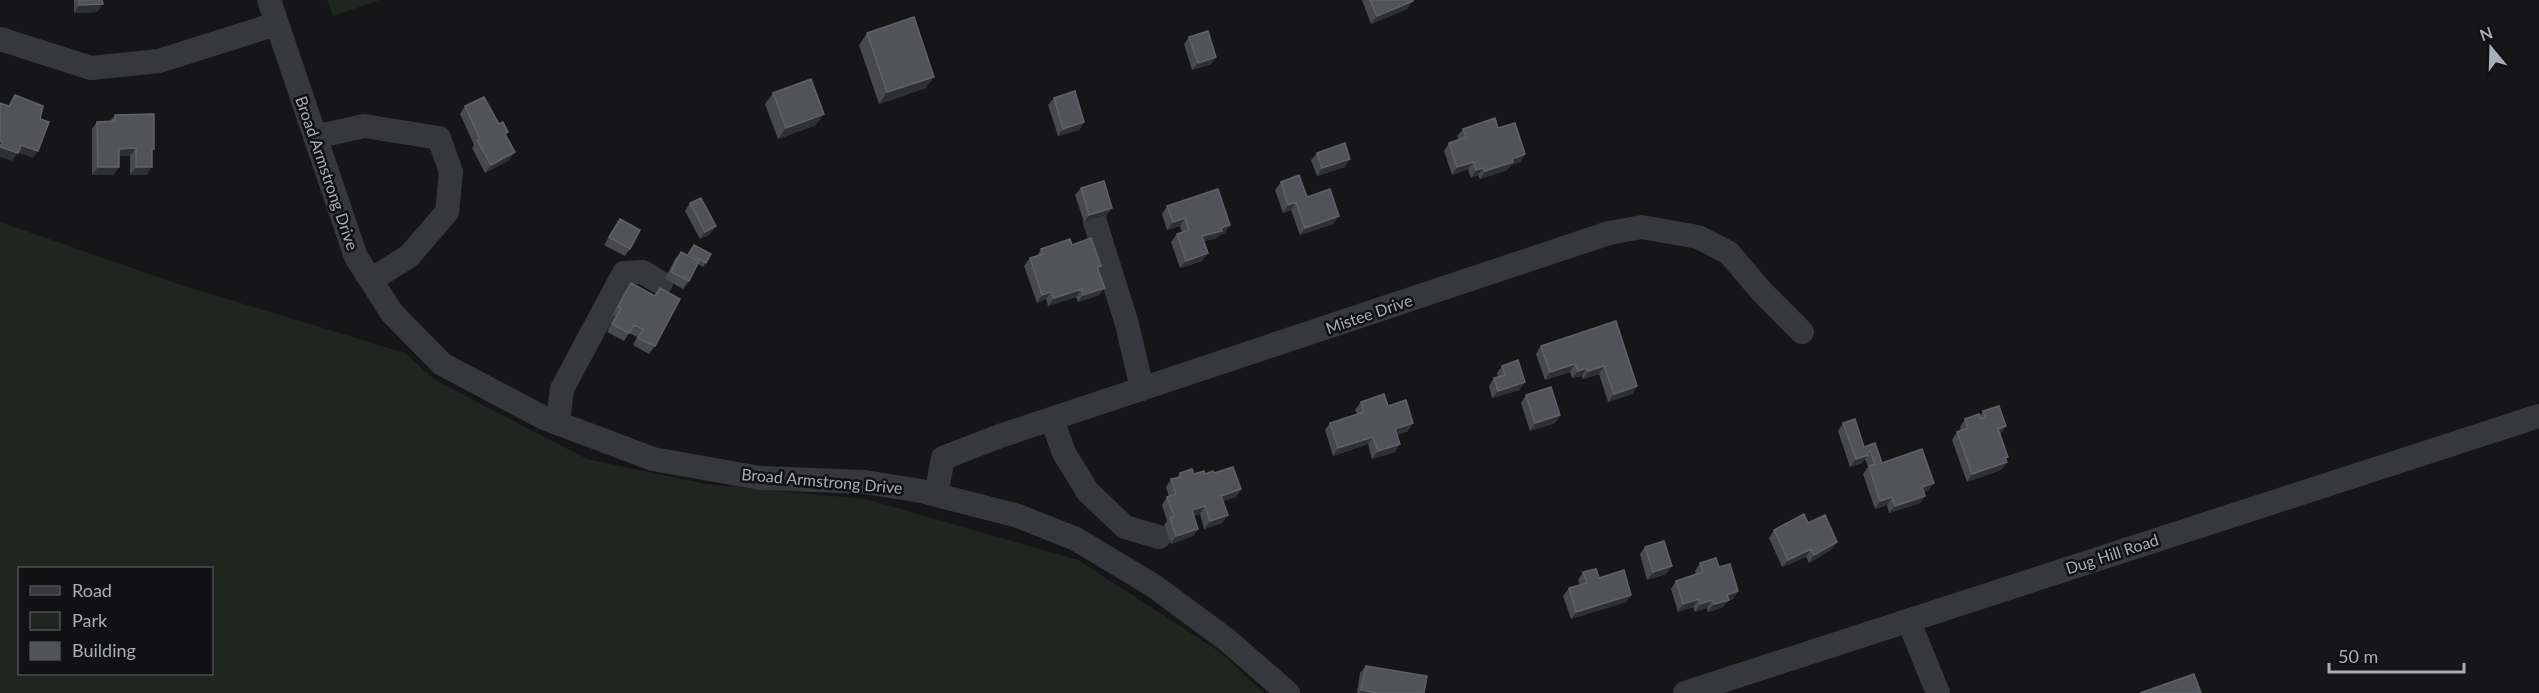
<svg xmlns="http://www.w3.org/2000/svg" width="2539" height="693" viewBox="0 0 2539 693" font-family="Lato,sans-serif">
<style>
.green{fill:#1e261f;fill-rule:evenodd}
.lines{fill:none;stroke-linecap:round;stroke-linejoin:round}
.minor{stroke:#37383d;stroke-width:24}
.wall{fill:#47494d}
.shaded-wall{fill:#2f3033}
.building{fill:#525359;stroke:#5f6168;stroke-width:1.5}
.labels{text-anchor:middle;stroke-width:5;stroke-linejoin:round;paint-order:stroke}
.street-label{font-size:16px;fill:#a8adb8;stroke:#111113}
</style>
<rect width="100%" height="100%" fill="#161618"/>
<path class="green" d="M 327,0 L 380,0 L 333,16 Z
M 0,222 L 178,284 L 405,353 L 435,380 L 587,459 L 706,484 L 866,499 L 1078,560 L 1220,652 L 1264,693 L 0,693 ZM 20,568 L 212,568 L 212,674 L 20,674 Z"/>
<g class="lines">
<path class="minor" d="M 269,0 L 356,257 L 392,313 L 442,364 L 544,418 L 653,459 L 760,478 L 865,482 L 921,491 L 1018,516 L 1076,539 L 1154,586 L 1227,640 L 1288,693
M 0,39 L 91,68 L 159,61 L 276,24
M 315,137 L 364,126 L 439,138 L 451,172 L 447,212 L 409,256 L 371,280
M 1095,222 L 1127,324 L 1142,389
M 1052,419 L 1064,453 L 1088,492 L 1125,527 L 1159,537
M 558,423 L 562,389 L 624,273 L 643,272 L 661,283
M 936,495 L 943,458 L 1000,436 L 1609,233 L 1642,227 L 1698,237 L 1729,253 L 1762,292 L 1802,332
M 1909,622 L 1938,693
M 1685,693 L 2539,416"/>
</g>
<path class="wall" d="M 74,0 L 102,0 L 97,12 L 74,13 Z
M 1362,0 L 1412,0 L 1407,9 L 1371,24 Z
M 867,33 L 926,88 L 879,104 L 859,45 Z
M 1189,37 L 1216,57 L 1211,64 L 1192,70 L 1184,44 Z
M 773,93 L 816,125 L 778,139 L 765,104 Z
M 1054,98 L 1084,122 L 1079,130 L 1058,136 L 1048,105 Z
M 465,106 L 506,135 L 509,160 L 485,173 L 472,148 L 474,145 L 460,114 Z
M 115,115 L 152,152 L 147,175 L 130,175 L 130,156 L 119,156 L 119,167 L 113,175 L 92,175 L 92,129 L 97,122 L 110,121 Z
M 1498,128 L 1525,154 L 1520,162 L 1511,165 L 1507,170 L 1480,179 L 1478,175 L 1471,178 L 1468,169 L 1452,175 L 1444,151 L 1449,143 L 1459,140 L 1457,136 L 1463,129 Z
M 1317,153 L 1345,167 L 1317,176 L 1311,160 Z
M 1281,182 L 1307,197 L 1333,224 L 1300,235 L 1291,210 L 1283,213 L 1275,190 Z
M 1081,188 L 1107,215 L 1084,222 L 1075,195 Z
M 690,203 L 716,226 L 710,234 L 700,239 L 685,211 Z
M 1167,206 L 1225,233 L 1219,235 L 1217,238 L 1204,241 L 1202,261 L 1180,268 L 1171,242 L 1177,234 L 1182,233 L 1180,226 L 1167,230 L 1162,214 Z
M 620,219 L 630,249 L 625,256 L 604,245 Z
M 694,245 L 711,254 L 703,267 L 698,264 L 689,281 L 683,289 L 665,279 L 675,259 L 681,252 L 687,255 Z
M 1072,245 L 1098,269 L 1105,288 L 1099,295 L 1078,302 L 1076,297 L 1048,306 L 1046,299 L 1037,303 L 1024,266 L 1030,258 L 1037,256 L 1041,249 Z
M 631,283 L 654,296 L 660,288 L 655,346 L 649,354 L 633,345 L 637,337 L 629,333 L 624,341 L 607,332 L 615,316 L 612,315 L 625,291 Z
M 1616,321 L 1637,386 L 1632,394 L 1608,402 L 1599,374 L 1583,379 L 1582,376 L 1572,378 L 1570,372 L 1545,380 L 1536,354 L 1541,346 Z
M 1502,366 L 1525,382 L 1519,390 L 1492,398 L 1489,386 L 1494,378 L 1498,377 L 1497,373 Z
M 1526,395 L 1560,415 L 1555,423 L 1530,431 L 1521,403 Z
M 1361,402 L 1388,406 L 1408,431 L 1397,435 L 1395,452 L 1372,459 L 1368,444 L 1333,456 L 1325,430 L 1330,423 L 1357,414 L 1355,410 Z
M 1983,411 L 2001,434 L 2000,434 L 2008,457 L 2006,460 L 2007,462 L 2001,470 L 1967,482 L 1952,440 L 1957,432 L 1961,431 L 1960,427 L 1965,419 L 1980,416 Z
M 1843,423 L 1864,447 L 1882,463 L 1928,491 L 1924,492 L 1925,496 L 1920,503 L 1889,513 L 1887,505 L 1875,509 L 1863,474 L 1868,467 L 1865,459 L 1862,463 L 1850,467 L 1838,431 Z
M 1180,473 L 1194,474 L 1214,473 L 1241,489 L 1236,497 L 1223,501 L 1228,515 L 1222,523 L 1204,529 L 1200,514 L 1194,516 L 1198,529 L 1193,536 L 1171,544 L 1164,525 L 1167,521 L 1162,505 L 1167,497 L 1169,497 L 1166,487 L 1171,479 L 1177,478 Z
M 1808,523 L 1837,542 L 1831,550 L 1809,563 L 1806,557 L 1782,567 L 1769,538 L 1774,530 Z
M 1645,547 L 1666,574 L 1647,580 L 1640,554 Z
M 1700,563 L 1719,567 L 1733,599 L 1728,601 L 1723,607 L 1708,612 L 1707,608 L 1695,612 L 1693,607 L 1678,612 L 1671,589 L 1676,581 L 1696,575 L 1695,571 Z
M 1583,572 L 1631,595 L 1626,602 L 1571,619 L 1563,596 L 1569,588 L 1580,585 L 1578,580 Z
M 1366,666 L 1424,693 L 1357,693 L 1360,673 Z"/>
<path class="shaded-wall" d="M 1413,1 L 1407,9 L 1371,24 L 1377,16 Z
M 103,4 L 97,12 L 74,13 L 79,5 Z
M 1216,57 L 1211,64 L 1192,70 L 1198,63 Z
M 934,77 L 926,88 L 879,104 L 887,92 Z
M 824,114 L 816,125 L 778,139 L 786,128 Z
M 1084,122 L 1079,130 L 1058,136 L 1063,129 Z
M 21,145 L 38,151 L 33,158 L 16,152 Z
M 0,147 L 18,153 L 12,161 L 0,157 Z
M 136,148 L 130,156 L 113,156 L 119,149 Z
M 515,152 L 509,160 L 485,173 L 491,165 Z
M 1525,154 L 1520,162 L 1511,165 L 1507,170 L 1480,179 L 1485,171 L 1512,159 Z
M 1350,159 L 1345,167 L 1317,176 L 1322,168 Z
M 1474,162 L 1468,169 L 1452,175 L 1457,167 Z
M 98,167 L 119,167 L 113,175 L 92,175 Z
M 136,167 L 152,167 L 147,175 L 130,175 Z
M 1484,168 L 1478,175 L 1471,178 L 1476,170 Z
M 1296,202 L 1291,210 L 1283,213 L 1288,205 Z
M 1112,208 L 1107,215 L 1084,222 L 1089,215 Z
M 1339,216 L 1333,224 L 1300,235 L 1305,228 Z
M 1185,218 L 1180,226 L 1167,230 L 1173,222 Z
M 1230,225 L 1225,233 L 1219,235 L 1217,238 L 1196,243 L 1202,236 Z
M 716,226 L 710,234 L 700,239 L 705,232 Z
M 1208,253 L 1202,261 L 1180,268 L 1186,261 Z
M 1105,288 L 1099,295 L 1078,302 L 1083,295 Z
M 1082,289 L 1076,297 L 1048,306 L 1054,298 Z
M 1051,292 L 1046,299 L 1037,303 L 1042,295 Z
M 1575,364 L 1570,372 L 1545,380 L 1550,372 Z
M 1604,366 L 1599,374 L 1583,379 L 1588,371 Z
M 1587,368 L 1582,376 L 1572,378 L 1578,371 Z
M 1525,382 L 1519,390 L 1492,398 L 1498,391 Z
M 1637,386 L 1632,394 L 1608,402 L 1614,394 Z
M 1560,415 L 1555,423 L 1530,431 L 1535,423 Z
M 1413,423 L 1408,431 L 1390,437 L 1395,429 Z
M 2006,426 L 2001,434 L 1993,436 L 1998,429 Z
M 1373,437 L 1368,444 L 1333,456 L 1338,448 Z
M 1400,444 L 1395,452 L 1372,459 L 1378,451 Z
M 1870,451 L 1862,463 L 1850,467 L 1856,459 Z
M 2008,457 L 2003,464 L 2007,462 L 2001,470 L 1967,482 L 1972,474 Z
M 1934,483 L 1928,491 L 1917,495 L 1922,487 Z
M 1241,489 L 1236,497 L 1216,503 L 1221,496 Z
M 1925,496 L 1920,503 L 1889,513 L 1895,506 Z
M 1892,497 L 1887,505 L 1875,509 L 1880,501 Z
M 1205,506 L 1200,514 L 1187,518 L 1192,510 Z
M 1228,515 L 1222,523 L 1204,529 L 1210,521 Z
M 1198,529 L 1193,536 L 1171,544 L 1176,536 Z
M 1837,542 L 1831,550 L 1809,563 L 1814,555 Z
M 1811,549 L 1806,557 L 1782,567 L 1788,560 Z
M 1672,566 L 1666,574 L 1647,580 L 1653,572 Z
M 1738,591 L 1733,599 L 1728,601 L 1723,607 L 1708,612 L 1714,604 L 1727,595 Z
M 1631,595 L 1626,602 L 1571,619 L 1576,612 Z
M 1699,599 L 1693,607 L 1678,612 L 1683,604 Z
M 1712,600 L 1707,608 L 1695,612 L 1700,604 Z
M 1361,690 L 1377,693 L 1360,693 Z"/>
<path class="building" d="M 79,0 L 102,0 L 103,4 L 79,5 Z
M 1370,0 L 1412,0 L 1413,1 L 1377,16 Z
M 914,17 L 934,77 L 887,92 L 867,33 Z
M 1208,31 L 1216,57 L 1198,63 L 1189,37 Z
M 811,79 L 824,114 L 786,128 L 773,93 Z
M 1075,91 L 1084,122 L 1063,129 L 1054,98 Z
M 15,95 L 43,106 L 40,119 L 49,122 L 38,151 L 21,145 L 18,153 L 0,147 L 2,142 L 0,141 L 0,103 L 9,106 Z
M 484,97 L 499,124 L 503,122 L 508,132 L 505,134 L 515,152 L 491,165 L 477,140 L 480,139 L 465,106 Z
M 154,114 L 154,149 L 152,149 L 152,167 L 136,167 L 136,148 L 119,149 L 119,167 L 98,167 L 97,122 L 115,121 L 115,115 Z
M 1495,118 L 1498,128 L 1515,123 L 1525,154 L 1512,159 L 1513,162 L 1485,171 L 1484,168 L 1476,170 L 1474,162 L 1457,167 L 1449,143 L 1466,137 L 1463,129 Z
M 1345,143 L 1350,159 L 1322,168 L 1317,153 Z
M 1299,175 L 1307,197 L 1330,189 L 1339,216 L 1305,228 L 1296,202 L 1288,205 L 1281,182 Z
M 1104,181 L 1112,208 L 1089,215 L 1081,188 Z
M 1218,189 L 1230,225 L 1221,228 L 1222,231 L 1202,236 L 1208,253 L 1186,261 L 1177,234 L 1189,230 L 1185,218 L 1173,222 L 1167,206 Z
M 701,198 L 716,226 L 705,232 L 690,203 Z
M 620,219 L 640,230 L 630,249 L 609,237 Z
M 1091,238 L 1101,266 L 1097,267 L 1105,288 L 1083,295 L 1082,289 L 1054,298 L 1051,292 L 1042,295 L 1030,258 L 1043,254 L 1041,249 L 1070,239 L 1072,245 Z
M 694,245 L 711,254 L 706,263 L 689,253 Z
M 681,252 L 699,261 L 689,281 L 671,272 Z
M 631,283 L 655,296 L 660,288 L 680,299 L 655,346 L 638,338 L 643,329 L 634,325 L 629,333 L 612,324 L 621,308 L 618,307 Z
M 1616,321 L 1637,386 L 1614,394 L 1604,366 L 1588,371 L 1587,368 L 1578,371 L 1575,364 L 1550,372 L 1541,346 Z
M 1518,360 L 1525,382 L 1498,391 L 1494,378 L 1505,375 L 1502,366 Z
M 1551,387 L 1560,415 L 1535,423 L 1526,395 Z
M 1384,394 L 1388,406 L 1406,400 L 1413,423 L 1395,429 L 1400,444 L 1378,451 L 1373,437 L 1338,448 L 1330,423 L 1364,412 L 1361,402 Z
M 1999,406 L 2006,426 L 1998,429 L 2008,457 L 2005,458 L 2007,462 L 1972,474 L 1957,432 L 1968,428 L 1965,419 L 1979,414 L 1981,419 L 1985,417 L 1983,411 Z
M 1855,419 L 1864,447 L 1875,443 L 1882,463 L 1922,449 L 1934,483 L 1922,487 L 1925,496 L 1895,506 L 1892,497 L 1880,501 L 1869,466 L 1875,464 L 1870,451 L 1867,453 L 1868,455 L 1856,459 L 1843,423 Z
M 1233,467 L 1241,489 L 1221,496 L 1228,515 L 1210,521 L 1205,506 L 1192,510 L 1198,529 L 1176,536 L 1170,518 L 1174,516 L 1167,497 L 1176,494 L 1171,479 L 1181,477 L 1180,473 L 1192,469 L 1194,474 L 1204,471 L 1205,474 L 1213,471 L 1214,473 Z
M 1804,514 L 1808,523 L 1825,515 L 1837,542 L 1814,555 L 1811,549 L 1788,560 L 1774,530 Z
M 1664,541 L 1672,566 L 1653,572 L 1645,547 Z
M 1716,558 L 1719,567 L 1730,564 L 1738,591 L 1727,595 L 1729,600 L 1714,604 L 1712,600 L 1700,604 L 1699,599 L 1683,604 L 1676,581 L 1703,572 L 1700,563 Z
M 1596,569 L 1599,578 L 1624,570 L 1631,595 L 1576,612 L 1569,588 L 1587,583 L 1583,572 Z
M 1366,666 L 1427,676 L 1424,693 L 1377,693 L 1361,690 Z
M 2194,674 L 2201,693 L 2140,693 Z"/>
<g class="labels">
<g class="street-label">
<text transform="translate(327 173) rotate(71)" y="6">Broad Armstrong Drive</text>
<text transform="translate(1369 314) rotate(-19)" y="6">Mistee Drive</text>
<text transform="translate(822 481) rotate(5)" y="6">Broad Armstrong Drive</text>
<text transform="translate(2112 554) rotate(-18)" y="6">Dug Hill Road</text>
</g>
</g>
<rect x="18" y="567" width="195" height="108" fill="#111113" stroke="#4d4f55" stroke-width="1.5"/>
<rect x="30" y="586" width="30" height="9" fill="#37383d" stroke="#4d4f55" stroke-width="1.5"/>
<text x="72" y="597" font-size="18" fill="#a8adb8">Road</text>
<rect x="30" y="612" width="30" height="18" fill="#1e261f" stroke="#4d4f55" stroke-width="1.5"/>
<text x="72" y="627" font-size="18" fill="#a8adb8">Park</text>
<rect x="30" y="642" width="30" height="18" fill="#525359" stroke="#4d4f55" stroke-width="1.5"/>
<text x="72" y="657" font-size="18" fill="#a8adb8">Building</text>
<g transform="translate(2491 48) rotate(341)" stroke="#111113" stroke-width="4.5" paint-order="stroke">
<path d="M0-4.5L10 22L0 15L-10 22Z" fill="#a8adb8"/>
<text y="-9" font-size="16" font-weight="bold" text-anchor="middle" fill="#a8adb8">N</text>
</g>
<path d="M2329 663v9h135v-9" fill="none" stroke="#a8adb8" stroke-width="3"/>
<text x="2338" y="663" font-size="18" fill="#a8adb8" stroke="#111113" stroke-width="4.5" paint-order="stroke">50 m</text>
</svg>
